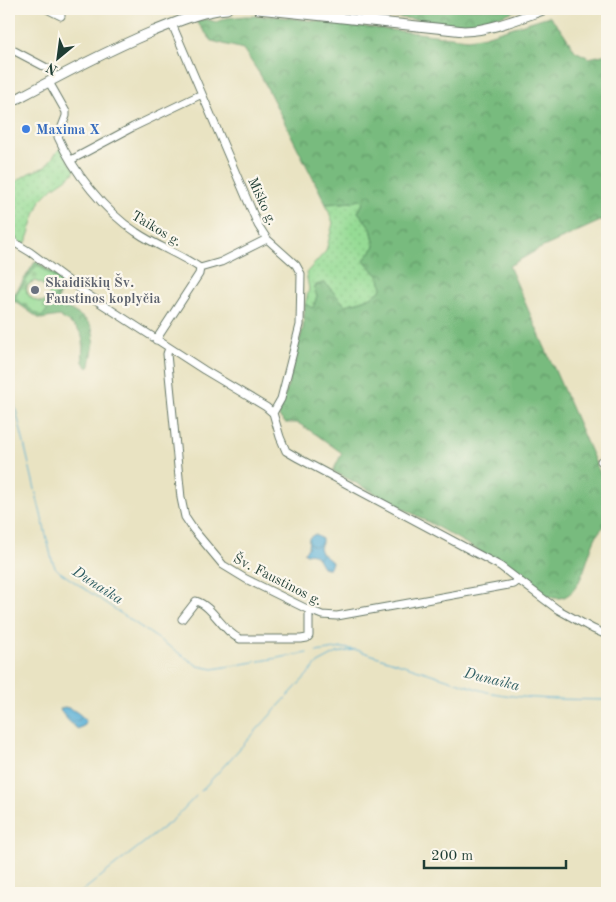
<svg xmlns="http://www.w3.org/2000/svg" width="616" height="902" viewBox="0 0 616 902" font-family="'Old Standard TT',serif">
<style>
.grass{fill:url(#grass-dots);stroke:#5a8c64}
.forest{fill:url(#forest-crowns);stroke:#4c7c59;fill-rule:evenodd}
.cemetery{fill:url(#cemetery-stones);stroke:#5a8c64;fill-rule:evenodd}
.water{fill:url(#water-waves);stroke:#3c7684}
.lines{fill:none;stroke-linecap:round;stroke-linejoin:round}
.stream{stroke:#59afd5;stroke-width:1}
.minor-casing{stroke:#676;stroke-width:9}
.major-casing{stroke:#676;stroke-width:11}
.minor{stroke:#fff;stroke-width:7}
.major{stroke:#fff;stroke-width:9}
.shop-dot{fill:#3f7fe0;stroke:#fbf7ec;stroke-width:2}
.worship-dot{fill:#6b7280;stroke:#fbf7ec;stroke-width:2}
.labels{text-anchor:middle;stroke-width:4.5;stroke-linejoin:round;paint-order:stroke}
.shop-label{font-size:14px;font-weight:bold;fill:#366cbe;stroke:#fbf7ec;text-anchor:start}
.street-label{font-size:14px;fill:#1f3d34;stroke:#fbf7ec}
.worship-label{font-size:14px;font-weight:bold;fill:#5b616d;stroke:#fbf7ec;text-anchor:start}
.water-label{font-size:15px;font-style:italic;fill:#305f64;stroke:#fbf7ec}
</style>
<defs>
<pattern id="grass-dots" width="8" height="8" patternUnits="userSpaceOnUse" patternTransform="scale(1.25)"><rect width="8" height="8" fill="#95db94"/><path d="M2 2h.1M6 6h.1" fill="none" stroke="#80bd80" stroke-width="1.8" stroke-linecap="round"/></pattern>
<pattern id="forest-crowns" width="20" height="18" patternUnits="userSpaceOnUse" patternTransform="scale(1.25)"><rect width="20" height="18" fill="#78bb7e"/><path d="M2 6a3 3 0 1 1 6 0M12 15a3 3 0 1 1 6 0" fill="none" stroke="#629968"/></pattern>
<pattern id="cemetery-stones" width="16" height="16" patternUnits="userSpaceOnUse" patternTransform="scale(1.25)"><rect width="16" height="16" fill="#95db94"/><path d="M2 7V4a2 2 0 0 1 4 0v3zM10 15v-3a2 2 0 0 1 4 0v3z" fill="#80bd80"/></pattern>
<pattern id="water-waves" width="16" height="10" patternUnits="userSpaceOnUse" patternTransform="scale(1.25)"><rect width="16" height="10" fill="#59afd5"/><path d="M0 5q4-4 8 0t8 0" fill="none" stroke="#4990ae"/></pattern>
</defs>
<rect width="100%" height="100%" fill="#fbf7ec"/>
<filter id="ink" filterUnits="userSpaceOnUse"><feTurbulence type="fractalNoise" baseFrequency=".02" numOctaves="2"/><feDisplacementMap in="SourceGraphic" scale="10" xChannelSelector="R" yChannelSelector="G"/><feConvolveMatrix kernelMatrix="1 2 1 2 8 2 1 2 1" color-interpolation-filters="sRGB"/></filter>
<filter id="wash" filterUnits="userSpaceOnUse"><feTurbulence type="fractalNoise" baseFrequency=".0096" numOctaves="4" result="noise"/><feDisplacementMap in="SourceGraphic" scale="20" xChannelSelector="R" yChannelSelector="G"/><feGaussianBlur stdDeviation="1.12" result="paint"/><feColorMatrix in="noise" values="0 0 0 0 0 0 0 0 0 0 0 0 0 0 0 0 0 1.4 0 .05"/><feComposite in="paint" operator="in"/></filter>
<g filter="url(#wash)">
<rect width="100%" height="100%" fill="#e9e3c2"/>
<path class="grass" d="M 60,148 L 75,170 L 73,174 L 54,187 L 41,200 L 35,215 L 26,243 L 23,244 L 13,237 L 9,232 L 9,186 L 29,173 L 45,167 Z
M 358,199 L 364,201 L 358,212 L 371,228 L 375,246 L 364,260 L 380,278 L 382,289 C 370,300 361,301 345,305 L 325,283 L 316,285 L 314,289 L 317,296 L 313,309 L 305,304 L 309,289 L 306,273 L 326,251 L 333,223 L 326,204 L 353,202 Z"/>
<path class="forest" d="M 313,9 L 519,9 C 499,17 483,24 461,24 Z
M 245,16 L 273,16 L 468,39 L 485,36 L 549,16 L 563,32 L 575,51 L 589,58 L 607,54 L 607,218 L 539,249 L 509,266 L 607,489 L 607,523 C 605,526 601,529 599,532 C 587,548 585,589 564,597 C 544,604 524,579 509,569 C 452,534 392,502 333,471 L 342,453 L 317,435 L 298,423 L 285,423 L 279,417 L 280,408 L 286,392 L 303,328 L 305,304 L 313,308 C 315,304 315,300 317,296 L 314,289 L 316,285 L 325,283 L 345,305 C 361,301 370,300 382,289 L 380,278 L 364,260 L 375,246 L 371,228 L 358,212 L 364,201 L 358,199 L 353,202 L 326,204 L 261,76 L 243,49 L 212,41 L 196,21 L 206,19 L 216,22 L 227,18 Z
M 35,262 L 37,262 L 64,281 L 65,286 L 58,297 L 59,302 C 67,308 77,313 86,320 C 99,331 92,352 90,366 L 88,368 L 83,362 C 82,355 83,349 83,342 C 83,329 69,323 59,316 L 41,319 L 37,317 L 16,302 L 9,301 L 9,297 L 16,292 ZM 35,281 L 40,283 L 49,290 C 53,318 9,290 35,281 Z"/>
<path class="cemetery" d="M 37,265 L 64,284 L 42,317 L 14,298 ZM 35,281 L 40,283 L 49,290 C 53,318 8,290 35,281 Z"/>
<path class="water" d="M 315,534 L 322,539 L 322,543 L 319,548 L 321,553 L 332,562 L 330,568 L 326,568 L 323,567 C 318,560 317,551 306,554 L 304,552 L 308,548 L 309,538 Z
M 64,707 C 72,708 81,714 86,721 L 85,725 L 78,729 C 73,726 62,715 60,709 Z"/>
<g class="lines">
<path class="stream" d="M 9,381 L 52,560 L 55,567 L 60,572 L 198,666 L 213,669 L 307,653
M 316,652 L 342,648 L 357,650 L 487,692 C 527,700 567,699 607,700
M 201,791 L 318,663 L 337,653 L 354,650
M 80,893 L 174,819 L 196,796"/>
</g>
</g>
<g filter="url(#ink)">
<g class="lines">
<g class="minor-casing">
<path id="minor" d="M 47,9 L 61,16
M 187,18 L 187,15 L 188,9
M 172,24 L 258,225 L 267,239 L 296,265 L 301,274 L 300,325 L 281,399 L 273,413
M 9,48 L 47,68 L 57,78
M 49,82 L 66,112 L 66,116 L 58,137 C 73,171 105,212 136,232 C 156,246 180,254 200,268 L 199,274 L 156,340
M 71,160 L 133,127 L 202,94
M 9,237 L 15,243 L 30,252 L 85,293 L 204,370 L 266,407 L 273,413 L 280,437 L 286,451 L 298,458 L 500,566 L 557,609 L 593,629 L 607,635
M 200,268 L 221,262 L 267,239
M 169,348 L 167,354 L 181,498 L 185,517 L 193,529 L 223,565 L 246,579 L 307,609 L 322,615 L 337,616 L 514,584 L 519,580
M 601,461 L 607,463
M 182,619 L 196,601 C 213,606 223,632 240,639 L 301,639 L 307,638 L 309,636 L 309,614 L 310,611"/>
</g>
<g class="major-casing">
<path id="major" d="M 258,9 L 464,31 C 493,30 519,18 546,9
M 9,103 C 56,78 104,52 154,31 C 177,22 201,11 227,9"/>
</g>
<use href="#minor" class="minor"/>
<use href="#major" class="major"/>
</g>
</g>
<circle class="shop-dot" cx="26" cy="129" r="5"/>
<circle class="worship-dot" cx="35" cy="290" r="5"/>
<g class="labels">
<g class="shop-label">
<text x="36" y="134">Maxima X</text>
</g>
<g class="street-label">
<text transform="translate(263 201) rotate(65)" y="5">Miško g.</text>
<text transform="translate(157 228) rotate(31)" y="5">Taikos g.</text>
<text transform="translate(278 579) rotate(27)" y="5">Šv. Faustinos g.</text>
</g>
<g class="worship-label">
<text x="45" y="287">Skaidiškių Šv.<tspan x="45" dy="16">Faustinos koplyčia</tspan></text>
</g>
<g class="water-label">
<text transform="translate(98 585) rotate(33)" y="5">Dunaika</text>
<text transform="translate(492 679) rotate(14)" y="5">Dunaika</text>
</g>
</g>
<rect width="616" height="902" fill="none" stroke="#fbf7ec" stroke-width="30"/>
<g transform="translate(58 58) rotate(209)" stroke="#fbf7ec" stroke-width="4" paint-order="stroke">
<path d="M0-4L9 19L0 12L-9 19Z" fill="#1f3d34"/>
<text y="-8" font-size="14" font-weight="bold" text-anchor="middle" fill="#1f3d34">N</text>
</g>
<path d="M424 860v8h142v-8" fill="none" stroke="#1f3d34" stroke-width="2.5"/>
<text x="431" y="860" font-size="15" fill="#1f3d34" stroke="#fbf7ec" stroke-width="4" paint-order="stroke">200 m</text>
</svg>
